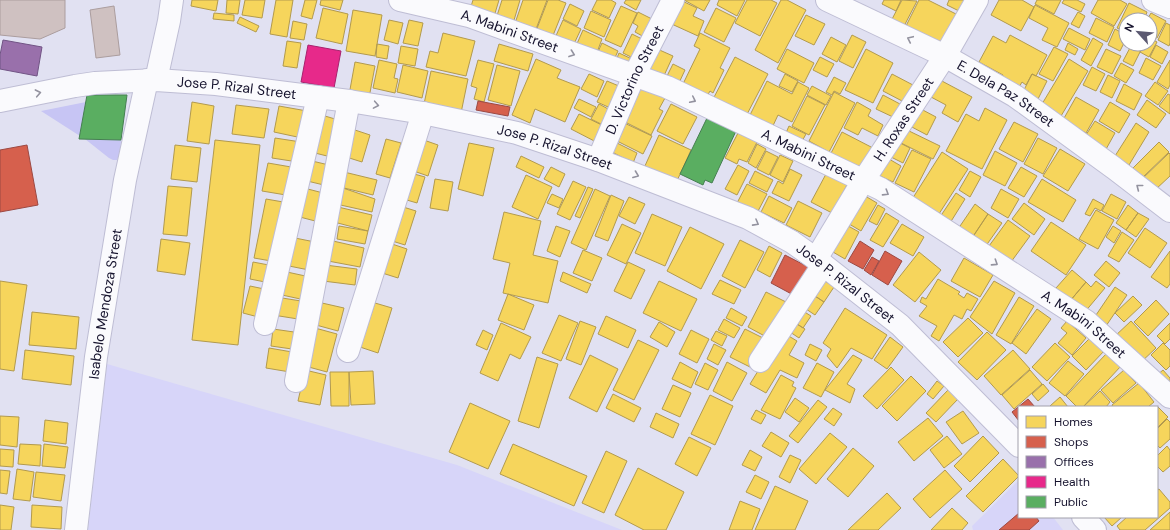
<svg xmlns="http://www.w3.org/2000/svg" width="1170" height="530" viewBox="0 0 1170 530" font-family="'DM Sans',sans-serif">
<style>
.built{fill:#d7d5f9}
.green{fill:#c7c5f4}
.homes{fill:#f6d55c;stroke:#b29a4e}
.shops{fill:#d6604d;stroke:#9c4943}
.offices{fill:#9970ab;stroke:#715485}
.health{fill:#e7298a;stroke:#a8226e}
.public{fill:#5aae61;stroke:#457f51}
.building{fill:#cfc1c1;stroke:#ab9d9e}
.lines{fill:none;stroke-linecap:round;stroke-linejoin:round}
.minor-casing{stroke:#bebdd4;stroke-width:24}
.minor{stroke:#fafafd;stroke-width:22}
.oneway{stroke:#93929f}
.labels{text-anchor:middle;stroke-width:4;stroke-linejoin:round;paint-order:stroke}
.street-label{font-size:14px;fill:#15122d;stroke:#fff}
</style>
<rect width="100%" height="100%" fill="#e1e1f2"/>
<path class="built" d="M 107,364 L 457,465 L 622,530 L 88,530 Z
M 1019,480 L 1019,517 L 1053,517 L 1063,530 L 973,530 L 972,526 Z"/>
<path class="green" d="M 86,102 L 80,136 L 41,111 Z
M 85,139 L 121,140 L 120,153 L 117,160 L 113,160 L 109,158 Z"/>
<path class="homes" d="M 192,0 L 218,0 L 216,11 L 191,6 Z
M 227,0 L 240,0 L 238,14 L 226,13 Z
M 245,0 L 265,0 L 262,18 L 242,15 Z
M 276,0 L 293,0 L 287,37 L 270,34 Z
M 305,0 L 317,0 L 312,19 L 301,16 Z
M 321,0 L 343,0 L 340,10 L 320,5 Z
M 473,0 L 499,0 L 493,20 L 469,13 Z
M 502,0 L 520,0 L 512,27 L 495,22 Z
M 523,0 L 547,0 L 533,37 L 513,29 Z
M 548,0 L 558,0 L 566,3 L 552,38 L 536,31 Z
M 597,0 L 611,0 L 616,3 L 609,18 L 592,10 Z
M 626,0 L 641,0 L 636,10 L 624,3 Z
M 680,0 L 697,8 L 693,16 L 704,21 L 698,36 L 665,21 Z
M 684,0 L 710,0 L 704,11 Z
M 719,0 L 745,0 L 737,16 L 717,5 Z
M 747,0 L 771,0 L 777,3 L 760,36 L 735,23 Z
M 781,0 L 787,0 L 806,10 L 778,63 L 755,50 Z
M 884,0 L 901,0 L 896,11 L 882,4 Z
M 902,0 L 917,1 L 902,30 L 890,23 Z
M 919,0 L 928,0 L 956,14 L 939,46 L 905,28 Z
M 949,0 L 975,0 L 967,15 L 947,5 Z
M 999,0 L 1022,0 L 1034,7 L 1021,31 L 991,15 Z
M 1037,0 L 1061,0 L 1054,14 L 1035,4 Z
M 1064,0 L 1077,0 L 1085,4 L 1081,12 L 1062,3 Z
M 1098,0 L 1120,0 L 1127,4 L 1114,26 L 1091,13 Z
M 1129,3 L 1147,12 L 1144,20 L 1126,20 L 1126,32 L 1117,28 Z
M 570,4 L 584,11 L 577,26 L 563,19 Z
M 1035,5 L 1069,23 L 1057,47 L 1042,40 L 1048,28 L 1029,18 Z
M 621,6 L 637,13 L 621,47 L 605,40 Z
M 323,8 L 348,14 L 342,44 L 316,38 Z
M 716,8 L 736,18 L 724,42 L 704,32 Z
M 353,10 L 382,15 L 375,56 L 346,51 Z
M 591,11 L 611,20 L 604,37 L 584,28 Z
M 638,12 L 658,22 L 648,39 L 635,32 L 638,26 L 633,23 Z
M 1078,12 L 1085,16 L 1079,28 L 1071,24 Z
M 214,13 L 234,15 L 234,21 L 213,19 Z
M 1151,13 L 1166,21 L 1157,38 L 1150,35 L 1150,20 L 1147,20 Z
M 806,15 L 825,24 L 814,45 L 795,36 Z
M 240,17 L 259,26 L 256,32 L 237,23 Z
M 1096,18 L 1114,27 L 1107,42 L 1089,33 Z
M 389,20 L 403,23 L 398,44 L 384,40 Z
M 409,20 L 423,23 L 418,46 L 403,43 Z
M 563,20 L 581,29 L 573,46 L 555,38 Z
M 293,21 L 307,24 L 304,40 L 290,38 Z
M 1166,23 L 1170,25 L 1170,43 L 1169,46 L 1158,40 Z
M 1069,28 L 1090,39 L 1085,50 L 1063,39 Z
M 1115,29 L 1126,35 L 1126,39 L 1120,51 L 1108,45 Z
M 583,30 L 602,39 L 596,55 L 576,46 Z
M 443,33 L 475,41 L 466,76 L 426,67 L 430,51 L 438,53 Z
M 700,33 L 730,48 L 720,68 L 724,70 L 713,93 L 710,91 L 706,98 L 682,86 L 700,49 L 694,46 Z
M 632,34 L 646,41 L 637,60 L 623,53 Z
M 852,35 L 866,42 L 853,68 L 839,61 Z
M 1010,35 L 1047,55 L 1036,76 L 1032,74 L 1026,85 L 1022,82 L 1018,89 L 1001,80 L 1003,75 L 979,62 L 993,36 L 1006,43 Z
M 831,37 L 846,45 L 837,62 L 822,54 Z
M 1093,38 L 1103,44 L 1091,66 L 1081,60 Z
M 1150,38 L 1157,42 L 1149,57 L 1140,52 L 1144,44 L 1150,44 Z
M 287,41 L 301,43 L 297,68 L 283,66 Z
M 602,43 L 618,51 L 612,64 L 596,56 Z
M 1068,43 L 1078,49 L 1075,55 L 1065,50 Z
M 377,44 L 389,46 L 387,59 L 376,57 Z
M 499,44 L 533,54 L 528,71 L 494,61 Z
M 1132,44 L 1135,44 L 1142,48 L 1133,66 L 1123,61 Z
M 1156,45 L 1168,52 L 1162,64 L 1150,57 Z
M 401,46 L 418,49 L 415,66 L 398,63 Z
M 1054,47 L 1068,54 L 1053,81 L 1039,74 Z
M 655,48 L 673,56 L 662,80 L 644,71 Z
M 787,49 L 814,63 L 804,83 L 777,69 Z
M 866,49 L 893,63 L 873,103 L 845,90 Z
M 1106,49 L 1121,56 L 1112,74 L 1097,67 Z
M 619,53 L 634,60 L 630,70 L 615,63 Z
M 735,57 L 768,74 L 744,120 L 711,103 Z
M 820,57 L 834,64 L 827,77 L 813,70 Z
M 1146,58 L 1161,66 L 1153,80 L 1139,73 Z
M 536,59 L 561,70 L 557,78 L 580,87 L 565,122 L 535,109 L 530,123 L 512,115 Z
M 1069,59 L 1088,71 L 1061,116 L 1042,104 Z
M 379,60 L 397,64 L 394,78 L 398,79 L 395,93 L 373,88 Z
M 478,60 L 494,64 L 484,102 L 474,99 L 477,88 L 471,86 Z
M 1170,60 L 1170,85 L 1168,89 L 1157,82 Z
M 355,62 L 375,66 L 369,98 L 349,95 Z
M 1121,63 L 1134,70 L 1126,83 L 1114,76 Z
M 673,64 L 685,70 L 678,85 L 665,80 Z
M 403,65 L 428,71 L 422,98 L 397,92 Z
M 497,65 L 520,71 L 511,106 L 488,100 Z
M 1092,67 L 1105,74 L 1096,91 L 1083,85 Z
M 431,71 L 468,79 L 461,113 L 424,104 Z
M 589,74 L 604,81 L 597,97 L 581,89 Z
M 785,74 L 798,81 L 792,92 L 779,86 Z
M 892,74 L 913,85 L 904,102 L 883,91 Z
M 1032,74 L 1047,81 L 1036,103 L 1021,96 Z
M 1108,75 L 1120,81 L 1112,98 L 1100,92 Z
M 834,77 L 846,83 L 840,94 L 834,91 L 832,95 L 826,92 Z
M 940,80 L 972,97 L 958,122 L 942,113 L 946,105 L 931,97 Z
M 607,81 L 626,89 L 617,111 L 597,102 Z
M 767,81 L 792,94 L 798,82 L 809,88 L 792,122 L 778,115 L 771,130 L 748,119 Z
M 634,82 L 665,98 L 659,109 L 663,111 L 651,135 L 621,120 Z
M 1155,82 L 1168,91 L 1158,105 L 1145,96 Z
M 1124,84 L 1142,94 L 1134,110 L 1116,101 Z
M 812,86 L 831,96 L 826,105 L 807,95 Z
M 834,92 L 855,103 L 829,152 L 809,141 Z
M 1168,94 L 1170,95 L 1170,114 L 1159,106 Z
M 883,95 L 900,104 L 893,117 L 876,109 Z
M 807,96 L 825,105 L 809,135 L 792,126 Z
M 1076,97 L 1099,110 L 1086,133 L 1063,120 Z
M 579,99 L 596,107 L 591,117 L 574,108 Z
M 1147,100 L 1166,114 L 1156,128 L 1137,115 Z
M 192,102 L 214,106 L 209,144 L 187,141 Z
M 857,102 L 871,110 L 868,116 L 883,125 L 878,136 L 862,128 L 858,135 L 844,128 Z
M 1110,102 L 1130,114 L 1119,133 L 1099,121 Z
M 599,104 L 610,110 L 603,125 L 591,119 Z
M 671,104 L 697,117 L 683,144 L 657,131 Z
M 236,105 L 269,109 L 264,138 L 232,134 Z
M 279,106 L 307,111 L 302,138 L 274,132 Z
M 919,108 L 936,117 L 927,135 L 910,126 Z
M 985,108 L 1007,120 L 982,169 L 946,151 L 966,114 L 979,121 Z
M 579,114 L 610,129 L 602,145 L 571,129 Z
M 325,116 L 345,122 L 335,158 L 315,153 Z
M 620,121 L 652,136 L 643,154 L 611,138 Z
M 1095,121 L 1115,133 L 1105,151 L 1084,138 Z
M 1014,122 L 1038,134 L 1023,162 L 999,149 Z
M 1136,123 L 1149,132 L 1129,165 L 1115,156 Z
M 789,126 L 806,134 L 801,143 L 785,135 Z
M 352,129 L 370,135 L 362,162 L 343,156 Z
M 907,130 L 940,146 L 933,159 L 901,143 Z
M 842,132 L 873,148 L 860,173 L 829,157 Z
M 738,133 L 757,142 L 747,162 L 739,159 L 737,164 L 725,158 Z
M 659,135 L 691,150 L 676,183 L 644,168 Z
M 275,138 L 301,142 L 298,162 L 272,158 Z
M 418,138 L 438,145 L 428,176 L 408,169 Z
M 1038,138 L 1057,148 L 1043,174 L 1024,164 Z
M 386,139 L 401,143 L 390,178 L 376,174 Z
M 609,139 L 637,153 L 633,163 L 612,152 Z
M 215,140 L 260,145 L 238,345 L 192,340 Z
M 898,142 L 910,148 L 903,163 L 891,157 Z
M 1159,142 L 1169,152 L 1142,178 L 1133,168 Z
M 469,143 L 494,148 L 483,196 L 458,189 Z
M 757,144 L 766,149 L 756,168 L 748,163 Z
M 175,145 L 201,148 L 197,182 L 171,179 Z
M 1060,149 L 1085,164 L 1068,191 L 1043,176 Z
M 912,150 L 931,159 L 914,192 L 895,183 Z
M 766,151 L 778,157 L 769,175 L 757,169 Z
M 995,151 L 1017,163 L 1005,186 L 983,175 Z
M 942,152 L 968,169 L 935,220 L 909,204 Z
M 1169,153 L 1170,154 L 1170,176 L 1155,190 L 1143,178 Z
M 780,155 L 793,161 L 783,182 L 770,175 Z
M 521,156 L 544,167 L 539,178 L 516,167 Z
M 889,159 L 901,166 L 893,182 L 880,176 Z
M 308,160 L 333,166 L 328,186 L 303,180 Z
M 268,163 L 297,168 L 292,196 L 262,191 Z
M 738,165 L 749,171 L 737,195 L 725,189 Z
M 551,167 L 565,174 L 559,187 L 544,179 Z
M 1021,167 L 1037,176 L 1024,197 L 1008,188 Z
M 790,169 L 802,175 L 789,201 L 772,193 L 778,181 L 783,184 Z
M 755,171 L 773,180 L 767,192 L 749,183 Z
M 970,171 L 981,177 L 970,197 L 959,190 Z
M 344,172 L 377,180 L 373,195 L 340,187 Z
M 407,172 L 425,177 L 417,203 L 400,198 Z
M 826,174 L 847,185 L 832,213 L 811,202 Z
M 526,175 L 552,187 L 538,219 L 512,207 Z
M 435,179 L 453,182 L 448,211 L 430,208 Z
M 1042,179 L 1076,200 L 1063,222 L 1028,202 Z
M 573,181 L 586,187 L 570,220 L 557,214 Z
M 747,184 L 767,194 L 757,213 L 737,203 Z
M 168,186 L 192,188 L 187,236 L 163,234 Z
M 340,187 L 375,199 L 372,212 L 336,204 Z
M 588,187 L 593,189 L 580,218 L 575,216 Z
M 304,188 L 327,194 L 319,222 L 296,216 Z
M 595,189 L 610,196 L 586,250 L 571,243 Z
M 1001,189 L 1019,199 L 1008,218 L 991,208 Z
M 860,193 L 877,203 L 861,231 L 844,221 Z
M 956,193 L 965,199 L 950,223 L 940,217 Z
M 552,194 L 563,199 L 559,208 L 547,203 Z
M 1111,194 L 1126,202 L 1117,219 L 1102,211 Z
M 611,195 L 624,201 L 608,241 L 595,236 Z
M 769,196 L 792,208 L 784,223 L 761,212 Z
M 629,197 L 645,204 L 635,224 L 619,216 Z
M 266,199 L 289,203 L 277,262 L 254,258 Z
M 1093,199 L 1104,205 L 1101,211 L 1095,208 L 1090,216 L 1085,214 Z
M 798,201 L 822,213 L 810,237 L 786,225 Z
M 1024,203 L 1045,219 L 1034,235 L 1012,219 Z
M 975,204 L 988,214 L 970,241 L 956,232 Z
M 878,205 L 885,209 L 877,225 L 869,221 Z
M 1128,205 L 1138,213 L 1126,230 L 1116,223 Z
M 400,206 L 416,211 L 405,245 L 389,240 Z
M 338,207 L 372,215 L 368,231 L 334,222 Z
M 1096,210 L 1114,220 L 1098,249 L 1079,239 Z
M 504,212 L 541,221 L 533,255 L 558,261 L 548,303 L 503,293 L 510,263 L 493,259 Z
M 886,213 L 899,221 L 883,247 L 870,240 Z
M 1138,213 L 1149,219 L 1136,237 L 1126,230 Z
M 652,214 L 682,227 L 665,266 L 635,253 Z
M 988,214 L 1002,223 L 983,250 L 970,241 Z
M 1008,220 L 1030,236 L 1011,262 L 989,246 Z
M 841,222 L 859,232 L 845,259 L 826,248 Z
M 1051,222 L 1086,245 L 1066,275 L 1031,251 Z
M 622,224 L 641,233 L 626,264 L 607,255 Z
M 902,224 L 924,237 L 913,256 L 890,243 Z
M 339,226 L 368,231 L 365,244 L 337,239 Z
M 556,226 L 570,231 L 560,257 L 547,251 Z
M 1113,226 L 1121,231 L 1114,243 L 1106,237 Z
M 690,227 L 724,244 L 701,289 L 667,271 Z
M 1145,228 L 1167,243 L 1150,268 L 1128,253 Z
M 1122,232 L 1134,240 L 1119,262 L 1108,256 Z
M 295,238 L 315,242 L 309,270 L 289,266 Z
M 161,239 L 190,243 L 185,275 L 157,271 Z
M 740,240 L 764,252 L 745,288 L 722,276 Z
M 333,241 L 364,248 L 360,267 L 328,261 Z
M 389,243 L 407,249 L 398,278 L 379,272 Z
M 769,246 L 782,253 L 770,277 L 757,270 Z
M 583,250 L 602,258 L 592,281 L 573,273 Z
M 1170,251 L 1170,284 L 1167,288 L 1151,277 Z
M 919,252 L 941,270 L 915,302 L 893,285 Z
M 964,258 L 993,275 L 980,297 L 951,281 Z
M 1106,261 L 1120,273 L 1109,287 L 1094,275 Z
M 253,262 L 274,266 L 270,283 L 250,279 Z
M 628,262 L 645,270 L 631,299 L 614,291 Z
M 325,265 L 357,269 L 355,285 L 323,281 Z
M 1072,270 L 1086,282 L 1070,301 L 1056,288 Z
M 287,272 L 310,277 L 305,300 L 282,295 Z
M 563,272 L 591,284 L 587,293 L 560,281 Z
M 819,277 L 834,287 L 824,302 L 809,292 Z
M 938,279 L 960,292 L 958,294 L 964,298 L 967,293 L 978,299 L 971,311 L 967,309 L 962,319 L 954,315 L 939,341 L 931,336 L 937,326 L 919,316 L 927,306 L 920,302 L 922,297 L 926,299 Z
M 720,280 L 741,290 L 734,304 L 712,294 Z
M 0,281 L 27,285 L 14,371 L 0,369 Z
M 659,281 L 697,299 L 681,331 L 643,313 Z
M 994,281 L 1015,293 L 992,334 L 970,317 Z
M 1096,281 L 1105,288 L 1084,313 L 1070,301 L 1086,282 L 1091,287 Z
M 250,286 L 269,290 L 262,318 L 243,313 Z
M 1115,287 L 1127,295 L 1106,326 L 1094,318 Z
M 766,292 L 790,304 L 772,340 L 748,327 Z
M 809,292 L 824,302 L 815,315 L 800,305 Z
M 508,294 L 534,305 L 524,330 L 498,320 Z
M 1133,296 L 1142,305 L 1124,322 L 1115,313 Z
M 276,297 L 301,301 L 298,319 L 273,315 Z
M 1019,297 L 1034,306 L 1011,344 L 996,335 Z
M 1156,300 L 1169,314 L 1148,336 L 1134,322 Z
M 322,303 L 344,308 L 338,331 L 316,325 Z
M 375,303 L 392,308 L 378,353 L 360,347 Z
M 731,308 L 747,317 L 742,326 L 726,318 Z
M 798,308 L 811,316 L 803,328 L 791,320 Z
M 845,308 L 887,335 L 872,359 L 851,348 L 837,368 L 827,356 L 831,349 L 823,343 Z
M 1037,309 L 1051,319 L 1026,354 L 1012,343 Z
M 32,312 L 79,317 L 76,349 L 29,345 Z
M 559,315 L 578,323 L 561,361 L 542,353 Z
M 606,316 L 636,330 L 628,348 L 598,334 Z
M 968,318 L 983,333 L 958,357 L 943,342 Z
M 724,319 L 740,328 L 734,338 L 718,330 Z
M 789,319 L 805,329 L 799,338 L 784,328 Z
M 580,321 L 596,327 L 581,365 L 566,359 Z
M 1067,321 L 1086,338 L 1072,355 L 1058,343 L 1067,333 L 1061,328 Z
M 1131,321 L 1156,348 L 1139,364 L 1114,337 Z
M 659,322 L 675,332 L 667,347 L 650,337 Z
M 501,323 L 531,337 L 520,359 L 510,354 L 498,381 L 480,373 Z
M 1170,323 L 1170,339 L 1165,344 L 1157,336 Z
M 315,328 L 337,334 L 327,372 L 305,366 Z
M 273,329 L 301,333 L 299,350 L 271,346 Z
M 745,329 L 767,340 L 752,368 L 730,357 Z
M 483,330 L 493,335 L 487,350 L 476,345 Z
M 691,330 L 709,339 L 697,363 L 679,354 Z
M 716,331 L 727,336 L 722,346 L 711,340 Z
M 782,332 L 797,341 L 789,355 L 804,363 L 797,378 L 780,370 L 766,393 L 750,384 Z
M 987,332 L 1006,350 L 977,380 L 958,362 Z
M 890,337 L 903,347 L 887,369 L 874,360 Z
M 1091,337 L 1105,350 L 1086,370 L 1072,356 Z
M 638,340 L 659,350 L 634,400 L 613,390 Z
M 1055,343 L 1070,357 L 1047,381 L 1032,367 Z
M 1163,343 L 1170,350 L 1170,366 L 1166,370 L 1151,355 Z
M 714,344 L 726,350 L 718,365 L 707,359 Z
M 810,344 L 822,350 L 816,361 L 805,355 Z
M 269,348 L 298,353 L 296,373 L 266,368 Z
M 25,350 L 74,356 L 71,385 L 22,379 Z
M 1013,350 L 1030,369 L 1001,395 L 984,376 Z
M 1107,353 L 1121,366 L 1083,407 L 1077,407 L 1066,396 Z
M 590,355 L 618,369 L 597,412 L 569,398 Z
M 853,355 L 862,360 L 847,384 L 855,389 L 850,403 L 825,390 Z
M 537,357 L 558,364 L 539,428 L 518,421 Z
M 1068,361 L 1084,374 L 1065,396 L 1049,383 Z
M 680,362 L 698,372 L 691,388 L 672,379 Z
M 727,362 L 747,373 L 732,401 L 713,391 Z
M 705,363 L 718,370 L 708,390 L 695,384 Z
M 817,363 L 834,372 L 821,397 L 803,388 Z
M 891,367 L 904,380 L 877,409 L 863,396 Z
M 305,370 L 326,375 L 320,405 L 298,401 Z
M 1030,370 L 1042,384 L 1014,409 L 1002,395 Z
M 1124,370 L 1136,383 L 1113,403 L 1101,390 Z
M 1163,370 L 1170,378 L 1170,382 L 1165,386 L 1156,376 Z
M 373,371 L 375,404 L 351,405 L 349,372 Z
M 330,372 L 349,372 L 349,406 L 331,406 Z
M 781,375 L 794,382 L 792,386 L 796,388 L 780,419 L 761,410 Z
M 911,376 L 926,391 L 897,421 L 882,406 Z
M 937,381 L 944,386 L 933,399 L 927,394 Z
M 1139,383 L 1154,402 L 1148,407 L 1113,407 L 1112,405 Z
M 1043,384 L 1049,391 L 1038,401 L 1032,394 Z
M 673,385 L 691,393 L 680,417 L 662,409 Z
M 948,390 L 958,399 L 936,422 L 926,413 Z
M 1100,391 L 1110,402 L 1106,407 L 1083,407 Z
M 613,394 L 641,408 L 634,422 L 606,408 Z
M 710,395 L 733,406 L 715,445 L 691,434 Z
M 1060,397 L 1068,407 L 1051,407 L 1050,406 Z
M 795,398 L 809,408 L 799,422 L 785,412 Z
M 818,400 L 827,407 L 798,443 L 789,436 Z
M 470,403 L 510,421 L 488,469 L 449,452 Z
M 1158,407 L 1168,417 L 1157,428 L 1157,409 Z
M 833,408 L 842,414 L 834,426 L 824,419 Z
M 756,410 L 766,415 L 761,424 L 751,419 Z
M 963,411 L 979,433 L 962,444 L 946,422 Z
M 656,413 L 679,424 L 673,438 L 650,427 Z
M 0,416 L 19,417 L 17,447 L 0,445 Z
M 928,418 L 943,436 L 914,461 L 898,442 Z
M 1167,419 L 1170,422 L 1170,439 L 1160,448 L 1157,445 L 1157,429 Z
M 45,420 L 68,423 L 66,444 L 43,441 Z
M 771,432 L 789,443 L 781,457 L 762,446 Z
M 830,433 L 847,447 L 816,484 L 799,469 Z
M 947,436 L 962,454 L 944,468 L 930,450 Z
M 983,436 L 999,453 L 970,482 L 954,466 Z
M 689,437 L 711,448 L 697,476 L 675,464 Z
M 20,444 L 41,445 L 40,466 L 18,464 Z
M 44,444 L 68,447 L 65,468 L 42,466 Z
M 513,444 L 587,476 L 574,506 L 500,474 Z
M 1167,446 L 1170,450 L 1170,466 L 1163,472 L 1157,466 L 1157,456 Z
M 853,448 L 874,466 L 848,497 L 827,479 Z
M 0,449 L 14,450 L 13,467 L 0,466 Z
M 750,450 L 762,457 L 755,471 L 742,465 Z
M 606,451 L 627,461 L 604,513 L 582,503 Z
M 790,455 L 801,460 L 790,483 L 779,477 Z
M 1003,459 L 1019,476 L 983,512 L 966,496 Z
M 638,468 L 684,492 L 666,530 L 644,530 L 615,515 Z
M 17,469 L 34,472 L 30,501 L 13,499 Z
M 0,470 L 10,471 L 7,494 L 0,493 Z
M 945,470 L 962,489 L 930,518 L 913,499 Z
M 36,472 L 65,475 L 61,501 L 33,497 Z
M 755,475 L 769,482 L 761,499 L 746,492 Z
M 775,486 L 808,501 L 795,530 L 755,530 Z
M 1159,489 L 1170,502 L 1170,508 L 1145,530 L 1120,530 L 1117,526 L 1127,517 L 1157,517 L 1157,490 Z
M 887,493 L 901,508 L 878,530 L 848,530 Z
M 740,501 L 760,509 L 752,530 L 729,530 Z
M 0,505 L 14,507 L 11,530 L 0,530 Z
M 32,505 L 62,507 L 61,529 L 31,527 Z
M 952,508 L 968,523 L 962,530 L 931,530 Z
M 1170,512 L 1170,530 L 1150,530 Z
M 1104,517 L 1122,517 L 1112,526 Z"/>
<path class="shops" d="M 478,101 L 510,107 L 508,116 L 476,110 Z
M 27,145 L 38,205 L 0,212 L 0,150 Z
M 860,241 L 874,250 L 863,269 L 848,261 Z
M 885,251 L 902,261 L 888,285 L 872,275 Z
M 785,255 L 814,270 L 799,298 L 771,283 Z
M 872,257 L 879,261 L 871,275 L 864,270 Z
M 1028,399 L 1035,407 L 1019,407 L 1019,421 L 1012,412 Z
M 1019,513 L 1019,517 L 1036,517 L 1039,521 L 1029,530 L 999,530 Z"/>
<path class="offices" d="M 3,40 L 42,47 L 37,76 L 0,69 L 0,55 Z"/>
<path class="health" d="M 308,45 L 341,51 L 334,88 L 301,82 Z"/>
<path class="public" d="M 87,95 L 127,95 L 121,140 L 79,139 Z
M 707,118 L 736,131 L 712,183 L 705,180 L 703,185 L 680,174 Z"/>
<path class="building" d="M 0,0 L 65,0 L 65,28 L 40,39 L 0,35 Z
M 114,6 L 120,55 L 96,58 L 90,10 Z"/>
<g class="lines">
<g class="minor-casing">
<g id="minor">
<path id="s1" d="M 400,0 L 469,16 L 667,87 L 881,189 L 1086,321 L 1170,397"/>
<path id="s2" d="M 827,0 L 945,56 L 1015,96 L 1114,168 L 1170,211"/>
<path d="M 1153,0 L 1170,7"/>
<path d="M 156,80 L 169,21 L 172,0"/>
<path id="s3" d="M 0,101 L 75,86 L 95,83 L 156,80 L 216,84 L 349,101 L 423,113 L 517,133 L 598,160 L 748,218 L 792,242 L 816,259 L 900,325 L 1019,446"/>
<path id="s4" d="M 598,160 L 634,76 L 673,0"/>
<path id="s5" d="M 816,259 L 863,181 L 945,56 L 977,0"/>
<path d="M 265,324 L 318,97"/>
<path d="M 348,351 L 423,113"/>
<path d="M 760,361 L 823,265"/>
<path d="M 296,381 L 349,101"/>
<path d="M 1083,517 L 1095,530"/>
<path id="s6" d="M 76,530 L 96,357 L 125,180 L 147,80"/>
</g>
</g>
<use href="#minor" class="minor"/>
</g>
<defs><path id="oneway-chevron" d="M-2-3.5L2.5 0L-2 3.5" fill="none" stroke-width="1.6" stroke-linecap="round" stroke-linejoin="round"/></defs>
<g class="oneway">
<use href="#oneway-chevron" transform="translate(910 39) rotate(-155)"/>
<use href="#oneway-chevron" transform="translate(572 54) rotate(20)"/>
<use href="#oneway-chevron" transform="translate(38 93) rotate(-11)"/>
<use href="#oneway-chevron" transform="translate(693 100) rotate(26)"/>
<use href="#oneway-chevron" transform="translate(376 105) rotate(10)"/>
<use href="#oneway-chevron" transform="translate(636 175) rotate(21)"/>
<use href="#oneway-chevron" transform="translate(1139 187) rotate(-142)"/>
<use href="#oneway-chevron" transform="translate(886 193) rotate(32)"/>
<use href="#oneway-chevron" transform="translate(756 223) rotate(29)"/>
<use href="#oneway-chevron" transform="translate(995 263) rotate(33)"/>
</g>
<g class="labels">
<g class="street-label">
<text dy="5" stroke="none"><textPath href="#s1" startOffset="114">A. Mabini Street</textPath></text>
<text dy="5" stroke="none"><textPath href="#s4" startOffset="88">D. Victorino Street</textPath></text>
<text dy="5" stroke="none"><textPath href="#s3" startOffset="239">Jose P. Rizal Street</textPath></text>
<text dy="5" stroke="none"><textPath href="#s2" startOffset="202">E. Dela Paz Street</textPath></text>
<text dy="5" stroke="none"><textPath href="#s5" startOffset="165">H. Roxas Street</textPath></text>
<text dy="5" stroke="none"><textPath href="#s3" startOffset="563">Jose P. Rizal Street</textPath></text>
<text dy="5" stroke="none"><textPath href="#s1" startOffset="438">A. Mabini Street</textPath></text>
<text dy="5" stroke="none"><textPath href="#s3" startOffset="887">Jose P. Rizal Street</textPath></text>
<text dy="5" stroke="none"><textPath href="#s6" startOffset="228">Isabelo Mendoza Street</textPath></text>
<text dy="5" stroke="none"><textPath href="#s1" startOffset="762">A. Mabini Street</textPath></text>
</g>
</g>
<rect x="1018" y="406" width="140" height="112" fill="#ffffff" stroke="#a1a0ab"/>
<rect x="1026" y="416" width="20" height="12" fill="#f6d55c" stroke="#a1a0ab"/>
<text x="1054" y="426" font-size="12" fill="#15122d">Homes</text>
<rect x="1026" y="436" width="20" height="12" fill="#d6604d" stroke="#a1a0ab"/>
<text x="1054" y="446" font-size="12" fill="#15122d">Shops</text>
<rect x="1026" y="456" width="20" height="12" fill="#9970ab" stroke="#a1a0ab"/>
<text x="1054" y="466" font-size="12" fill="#15122d">Offices</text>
<rect x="1026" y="476" width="20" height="12" fill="#e7298a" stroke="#a1a0ab"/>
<text x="1054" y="486" font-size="12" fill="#15122d">Health</text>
<rect x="1026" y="496" width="20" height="12" fill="#5aae61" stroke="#a1a0ab"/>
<text x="1054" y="506" font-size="12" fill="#15122d">Public</text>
<g transform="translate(1138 32) rotate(297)"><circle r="19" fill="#ffffff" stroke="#a1a0ab"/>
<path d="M0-3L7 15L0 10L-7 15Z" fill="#5c5a72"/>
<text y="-6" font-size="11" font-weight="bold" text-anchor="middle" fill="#15122d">N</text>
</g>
</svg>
